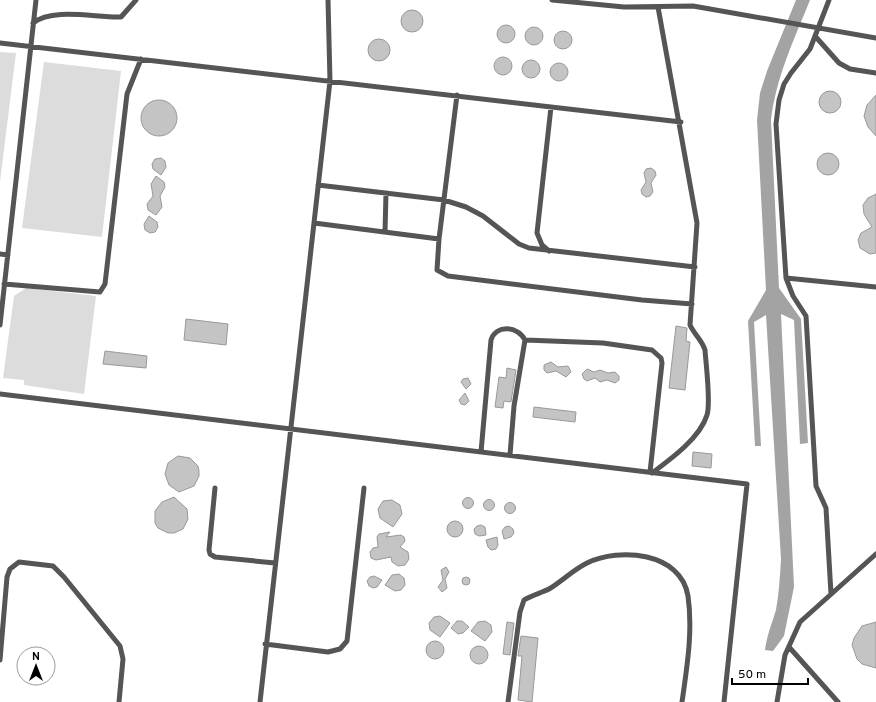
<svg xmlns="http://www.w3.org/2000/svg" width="876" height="702" viewBox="0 0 876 702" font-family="Overpass,sans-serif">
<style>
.green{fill:#dcdcdc}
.water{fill:#a3a3a3}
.building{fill:#c4c4c4;stroke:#999}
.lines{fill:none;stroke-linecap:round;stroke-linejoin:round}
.service{stroke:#555;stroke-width:5}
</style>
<rect width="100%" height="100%" fill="#fff"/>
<path class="green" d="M 0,52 L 16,53 L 0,182 Z
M 44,62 L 121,71 L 102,237 L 22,228 Z
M 26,288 L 96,296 L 84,394 L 24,385 L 24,380 L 3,378 L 14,296 Z"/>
<path class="water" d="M 796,0 L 810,0 C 794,40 776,77 771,120 L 779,288 L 801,319 L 808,443 L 800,444 L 794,320 L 781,314 L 794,587 L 784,636 L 773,651 L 765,650 C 767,635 772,623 776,610 C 779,593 780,576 781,559 L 766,315 L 754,322 L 761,446 L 755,446 L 748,321 L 766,290 L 757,120 L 760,93 L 767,71 Z"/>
<path class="building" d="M401 21a11 11 0 1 1 22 0a11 11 0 1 1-22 0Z
M497 34a9 9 0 1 1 18 0a9 9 0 1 1-18 0Z
M525 36a9 9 0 1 1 18 0a9 9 0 1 1-18 0Z
M554 40a9 9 0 1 1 18 0a9 9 0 1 1-18 0Z
M368 50a11 11 0 1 1 22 0a11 11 0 1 1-22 0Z
M494 66a9 9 0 1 1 18 0a9 9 0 1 1-18 0Z
M522 69a9 9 0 1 1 18 0a9 9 0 1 1-18 0Z
M550 72a9 9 0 1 1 18 0a9 9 0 1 1-18 0Z
M819 102a11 11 0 1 1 22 0a11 11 0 1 1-22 0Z
M 876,95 L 876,136 L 868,127 L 864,116 L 867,105 Z
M141 118a18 18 0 1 1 36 0a18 18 0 1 1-36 0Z
M817 164a11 11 0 1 1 22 0a11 11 0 1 1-22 0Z
M 161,158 L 165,161 L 166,167 L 161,175 L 153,169 L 152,164 L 155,159 Z
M 651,168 L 655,171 L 656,175 L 651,183 L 653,192 L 650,196 L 646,197 L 642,194 L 641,190 L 646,182 L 644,173 L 646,169 Z
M 156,176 L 164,182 L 165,187 L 160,196 L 162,207 L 156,215 L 148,210 L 147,204 L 153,196 L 151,184 Z
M 876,194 L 876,253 L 870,254 L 860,248 L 858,240 L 861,233 L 872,227 L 864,214 L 863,205 L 868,198 Z
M 149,216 L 157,222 L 158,227 L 155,232 L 150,233 L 145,230 L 144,224 Z
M 186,319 L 228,324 L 226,345 L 184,340 Z
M 676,326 L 687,328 L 686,341 L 690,342 L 685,390 L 669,388 Z
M 105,351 L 147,356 L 146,368 L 103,364 Z
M 551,362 L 558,367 L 568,366 L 571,372 L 566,377 L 556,371 L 547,373 L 544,370 L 544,365 Z
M 507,368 L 516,370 L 511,402 L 504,401 L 503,408 L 495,407 L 499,377 L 506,378 Z
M 587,369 L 594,372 L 600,370 L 608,373 L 615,372 L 619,376 L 619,380 L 615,383 L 607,380 L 600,382 L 595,378 L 587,381 L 584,379 L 582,374 Z
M 468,378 L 471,384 L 466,389 L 461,382 L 463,379 Z
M 465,393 L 469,401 L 465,405 L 461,404 L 459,400 Z
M 534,407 L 576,412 L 575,422 L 533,417 Z
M 693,452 L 712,454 L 711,468 L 692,466 Z
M 178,456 L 190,458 L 198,466 L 199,471 L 199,476 L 194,486 L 179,492 L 169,485 L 165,474 L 168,463 Z
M 174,497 L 187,509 L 188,519 L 183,529 L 174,533 L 168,533 L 158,528 L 155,523 L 155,511 L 162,502 Z
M462.5 503a5.5 5.5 0 1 1 11 0a5.5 5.5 0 1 1-11 0Z
M483.5 505a5.5 5.5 0 1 1 11 0a5.5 5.5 0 1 1-11 0Z
M 392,500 L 400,505 L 402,514 L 393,527 L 380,518 L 378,509 L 383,501 Z
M504.5 508a5.5 5.5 0 1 1 11 0a5.5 5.5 0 1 1-11 0Z
M447 529a8 8 0 1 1 16 0a8 8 0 1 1-16 0Z
M 481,525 L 485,527 L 486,535 L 479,536 L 475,534 L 474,529 L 477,526 Z
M 509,526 L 513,529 L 514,533 L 511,537 L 504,539 L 502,531 L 505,527 Z
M 390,532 L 386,537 L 401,535 L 404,537 L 405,541 L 400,547 L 408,552 L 409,559 L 405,565 L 398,566 L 392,562 L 391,557 L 376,560 L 371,558 L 370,552 L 373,548 L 378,547 L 377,537 L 379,534 Z
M 497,537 L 498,545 L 496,549 L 491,550 L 488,547 L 486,540 Z
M 446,567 L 449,572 L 445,579 L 447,588 L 442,592 L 438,587 L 443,580 L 441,570 Z
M 399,574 L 404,578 L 405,585 L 401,590 L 395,591 L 385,585 L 392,575 Z
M 374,576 L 382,580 L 377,587 L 373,588 L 369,586 L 367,581 L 370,577 Z
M462 581a4 4 0 1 1 8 0a4 4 0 1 1-8 0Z
M 440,616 L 450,623 L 440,637 L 430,630 L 429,623 L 434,617 Z
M 457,621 L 462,621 L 469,627 L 463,633 L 458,634 L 451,628 Z
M 485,621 L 491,625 L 492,632 L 485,641 L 471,631 L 478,622 Z
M 507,622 L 514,623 L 510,655 L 503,654 Z
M 876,622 L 876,668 L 862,664 L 857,659 L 852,645 L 854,638 L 862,626 Z
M 521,636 L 538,638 L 532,702 L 518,700 L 522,656 L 518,656 Z
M426 650a9 9 0 1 1 18 0a9 9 0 1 1-18 0Z
M470 655a9 9 0 1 1 18 0a9 9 0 1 1-18 0Z"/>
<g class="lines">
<path class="service" d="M 552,0 L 624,7 L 693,6 L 876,38
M 829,0 L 810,49 L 791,73 L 784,84 L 779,100 L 776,124 L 786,278 L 793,296 L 806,316 L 816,486 L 826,508 L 831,594
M 33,23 C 53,7 96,18 121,17 L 136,0
M 815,36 L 839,63 L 850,69 L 876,73
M 0,43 L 681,122
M 318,185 L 444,200 L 466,207 L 483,216 L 519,244 L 529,248 L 695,267
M 314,223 L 439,239 L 457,95
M 385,232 L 386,193
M 439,239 L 437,270 L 448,276 L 642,300 L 692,304
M 549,251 L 542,245 L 537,233 L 551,107
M 0,254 L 8,255
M 786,278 L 876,287
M 4,284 L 100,292 L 105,284 L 127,94 L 141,59
M 0,325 L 36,0
M 525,340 L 603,343 L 652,350 L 661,358 L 662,363 L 650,472
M 0,394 L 747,484 L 724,702
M 481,452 L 491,340 C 496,324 518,326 525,340 L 514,406 L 510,455
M 652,473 C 671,459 700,438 707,415 C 711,402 706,365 705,350 C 702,340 694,334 690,325 L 697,223 L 658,7
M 215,488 L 209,550 L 210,554 L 215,557 L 275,563
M 265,644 L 328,652 L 340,649 L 347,641 L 364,488
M 789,647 L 838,702
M 0,660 L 7,577 L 10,569 L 19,562 L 53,566 L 64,577 L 120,646 L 123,659 L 119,702
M 260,702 L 330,81 L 328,0
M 508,702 L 520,612 L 524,600 C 532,595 541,593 549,589 C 562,581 573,570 587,563 C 619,547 681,552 688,596 C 693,631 687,667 682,702
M 777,702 L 785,655 L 800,622 L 876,554"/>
</g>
<g transform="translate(36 666)"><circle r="19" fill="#ffffff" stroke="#999999"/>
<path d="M0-3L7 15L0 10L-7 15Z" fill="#000000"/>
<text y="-6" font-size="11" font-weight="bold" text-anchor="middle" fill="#000000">N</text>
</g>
<path d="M732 678v6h76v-6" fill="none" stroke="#000000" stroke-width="2"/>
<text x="738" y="678" font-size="12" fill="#000000" stroke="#ffffff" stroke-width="3" paint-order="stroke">50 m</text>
</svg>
